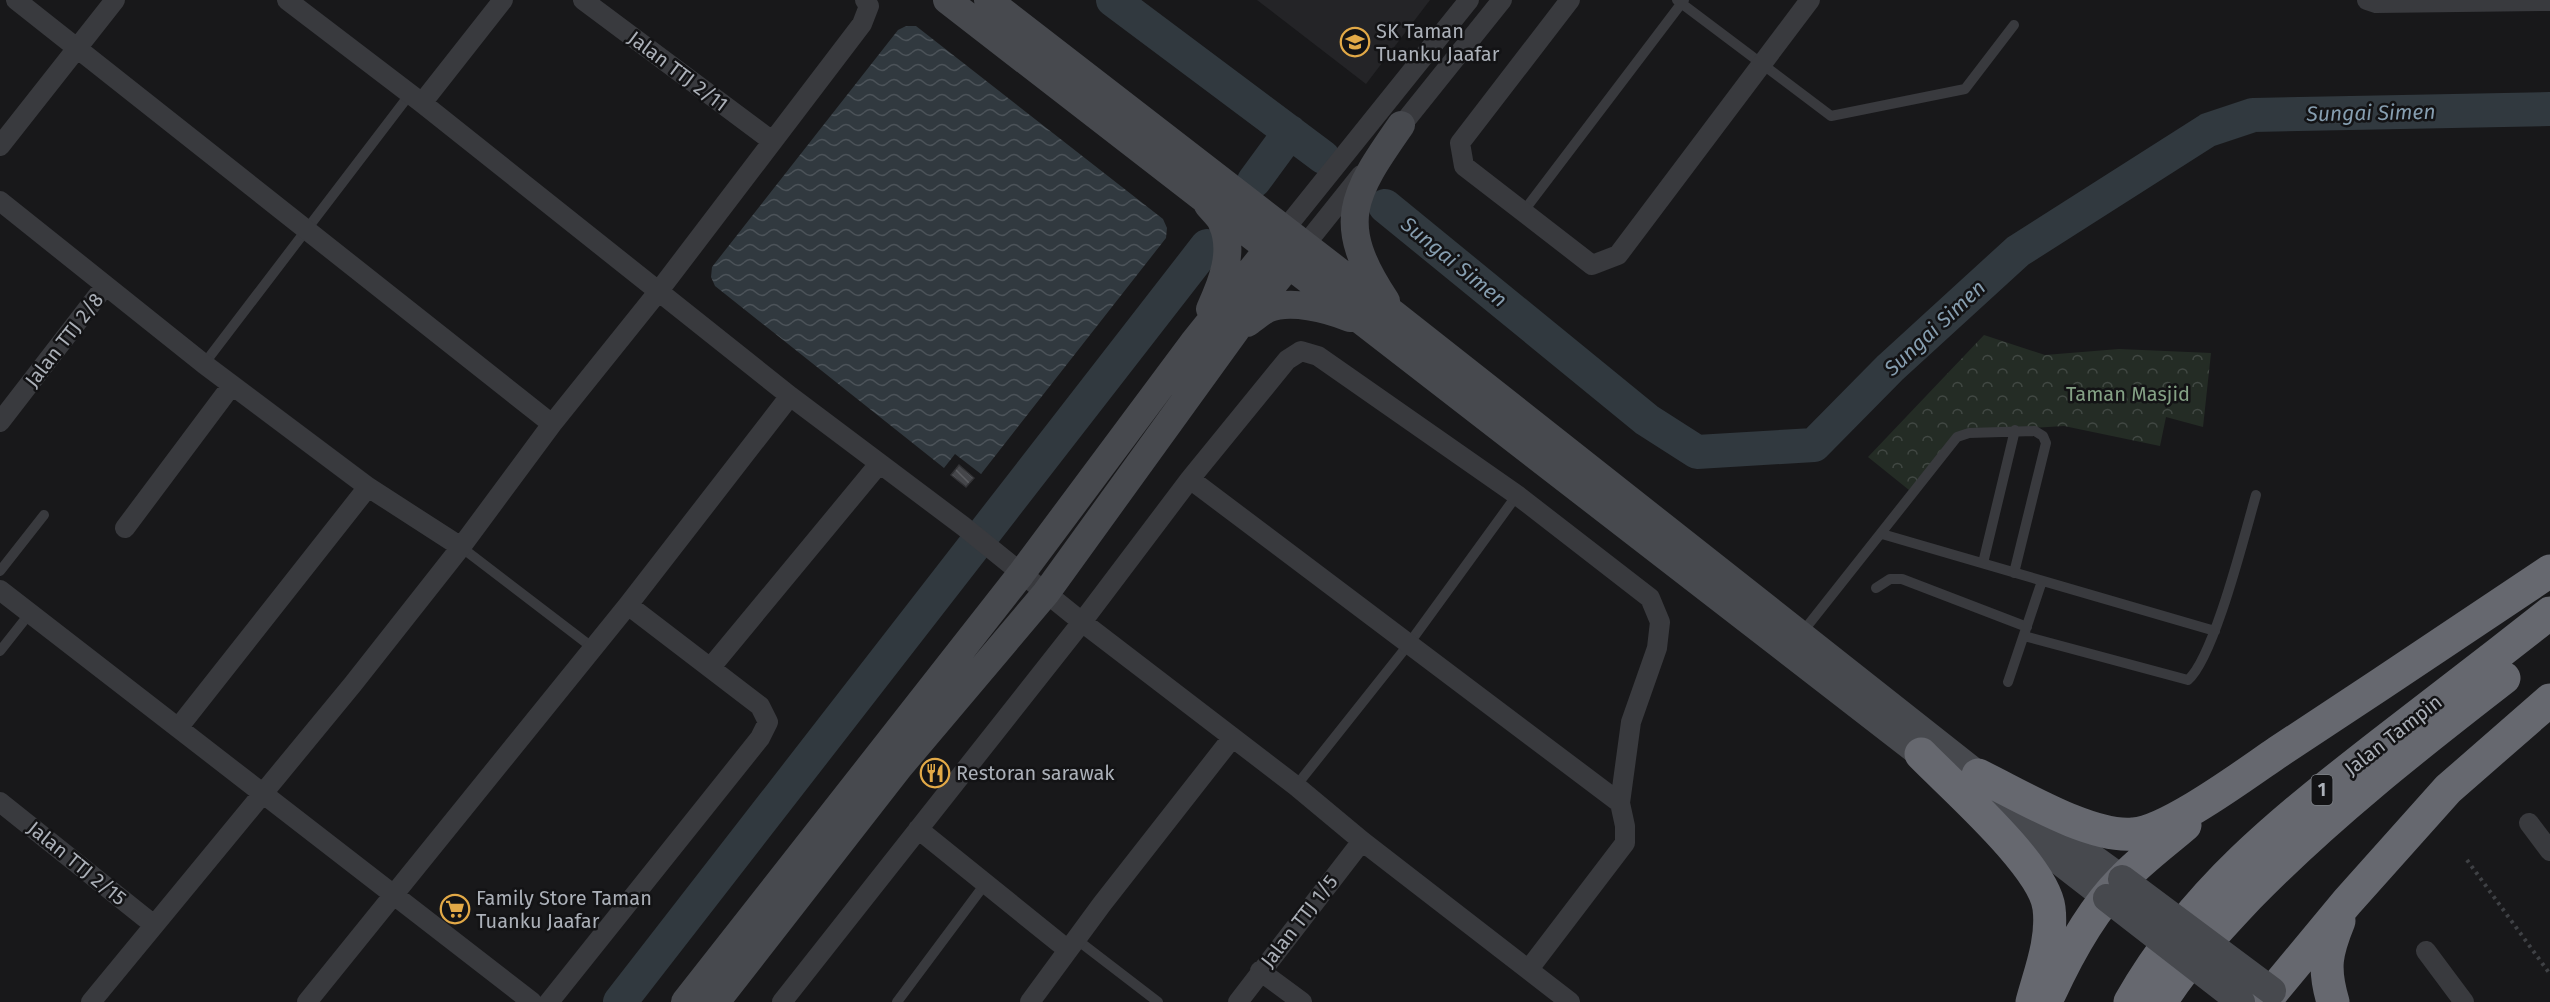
<svg xmlns="http://www.w3.org/2000/svg" width="2550" height="1002" viewBox="0 0 2550 1002" font-family="'Fira Sans',sans-serif">
<style>
.built{fill:#242427}
.park{fill:url(#park-crowns)}
.water{fill:url(#water-waves)}
.lines{fill:none;stroke-linecap:round;stroke-linejoin:round}
.river{stroke:#31393f;stroke-width:34}
.building{fill:url(#building-back-hatch);stroke:#323235;stroke-width:1.5}
.path{stroke:#3f4145;stroke-width:4;stroke-dasharray:3 4.5;stroke-linecap:butt}
.lane{stroke:#393a3e;stroke-width:10}
.street{stroke:#393a3e;stroke-width:20}
.secondary{stroke:#47494e;stroke-width:28}
.highway{stroke:#66686f;stroke-width:33}
.secondary-bridge{stroke:#47494e;stroke-width:28}
.labels{text-anchor:middle;stroke-width:5;stroke-linejoin:round;paint-order:stroke}
.shield{fill:#131315;stroke:#7d8187;stroke-width:1.5}
.shield-label{font-size:18px;font-weight:bold;fill:#abb0b8}
.poi-label{font-size:20px;fill:#abb0b8;stroke:#131315;text-anchor:start}
.street-label{font-size:20px;fill:#abb0b8;stroke:#131315}
.park-label{font-size:20px;fill:#84a185;stroke:#131315}
.water-label{font-size:21px;font-style:italic;fill:#869eb0;stroke:#131315}
</style>
<defs>
<pattern id="park-crowns" width="20" height="18" patternUnits="userSpaceOnUse" patternTransform="scale(1.5)"><rect width="20" height="18" fill="#242c25"/><path d="M2 6a3 3 0 1 1 6 0M12 15a3 3 0 1 1 6 0" fill="none" stroke="#414843"/></pattern>
<pattern id="water-waves" width="16" height="10" patternUnits="userSpaceOnUse" patternTransform="scale(1.5)"><rect width="16" height="10" fill="#31393f"/><path d="M0 5q4-4 8 0t8 0" fill="none" stroke="#4c5359"/></pattern>
<pattern id="building-back-hatch" width="6" height="6" patternUnits="userSpaceOnUse" patternTransform="scale(1.5)"><rect width="6" height="6" fill="#45464a"/><path d="M-1 5l2 2M0 0l6 6M5-1l2 2" fill="none" stroke="#5d5e62"/></pattern>
</defs>
<rect width="100%" height="100%" fill="#18181a"/>
<path class="built" d="M 1257,0 L 1430,0 L 1366,84 Z"/>
<path class="park" d="M 1984,335 L 2045,355 L 2119,349 L 2211,353 L 2203,427 L 2166,417 L 2160,446 L 2064,426 L 1969,432 L 1909,490 L 1868,457 Z"/>
<path class="water" d="M 906,26 L 916,26 L 1163,219 L 1167,228 L 1166,238 L 981,474 L 955,454 L 944,468 L 715,286 L 711,277 L 712,267 L 898,30 Z"/>
<g class="lines">
<path class="river" d="M 1113,0 L 1323,157
M 1254,181 L 1290,132
M 1385,206 L 1647,420 L 1697,452 L 1814,445 L 1890,368 L 2018,251 L 2208,130 L 2253,115 L 2550,109
M 620,1002 L 1207,246"/>
</g>
<path class="building" d="M 959,465 L 974,478 L 966,487 L 951,475 Z"/>
<g class="lines">
<path class="path" d="M 2467,860 L 2550,974"/>
<path class="lane" d="M 1677,0 L 1831,116 L 1965,89 L 2014,25
M 1523,212 L 1684,0
M 204,364 L 410,94
M 1882,534 L 2215,631
M 461,547 L 593,648
M 1983,563 L 2015,430
M 0,571 L 44,515
M 1876,588 L 1890,579 L 1902,579 L 2027,627
M 1801,634 L 1957,437 L 1969,433 L 2035,431 L 2043,436 L 2046,443 L 2014,573
M 2024,636 L 2188,680 C 2214,658 2245,533 2256,495
M 0,651 L 30,613
M 2008,682 L 2042,581
M 1296,786 L 1408,645 L 1517,495
M 1076,939 L 1158,1002
M 897,1002 L 985,884"/>
<path class="street" d="M 16,0 L 552,424
M 287,0 L 422,103 L 790,396 L 963,526 L 1082,622 L 1296,786 L 1362,841 L 1570,1002
M 583,0 L 772,141
M 1570,0 L 1460,143 L 1464,166 L 1592,265 L 1618,255 L 1810,0
M 2367,0 L 2376,3 L 2550,1
M 422,103 L 503,0
M 1393,136 L 1502,0
M 0,146 L 115,0
M 0,201 L 204,364 L 368,487 L 461,547
M 1285,229 L 1469,0
M 1305,245 L 1361,175
M 0,422 L 105,286
M 1190,479 L 1620,803
M 125,528 L 232,385
M 0,590 L 532,1002
M 711,667 L 879,464
M 178,728 L 368,487
M 0,802 L 154,925
M 2529,823 L 2550,851
M 918,829 L 1068,950
M 2426,951 L 2464,1002
M 1260,971 L 1302,1002
M 91,1002 L 353,684 L 461,547 L 552,424 L 658,292 L 862,24 L 869,6 L 865,0
M 307,1002 L 628,605 L 790,396
M 549,1002 L 760,738 L 768,722 L 760,706 L 628,605
M 782,1002 L 1082,622 L 1190,479 L 1287,360 L 1301,351 L 1318,356 L 1517,495 L 1650,598 L 1660,622 L 1657,648 L 1631,722 L 1620,803 L 1625,826 L 1625,843 L 1529,969
M 1030,1002 L 1102,904 L 1232,738
M 1238,1002 L 1362,841"/>
<path class="secondary" d="M 947,0 L 1939,768
M 988,0 L 1394,314 L 1978,775 L 2122,879
M 1208,205 C 1212,210 1220,217 1222,223 C 1235,251 1222,283 1210,309
M 1386,301 C 1334,223 1352,195 1401,125
M 1247,323 C 1253,319 1260,313 1267,309 C 1290,299 1328,309 1350,318
M 1990,807 L 2107,898
M 685,1002 L 1021,574 L 1193,343 L 1281,233
M 716,1002 L 900,766 L 1046,593 L 1236,330 L 1302,249"/>
<path class="highway" d="M 1921,754 C 1952,786 2044,866 2049,908 C 2053,940 2040,972 2032,1002
M 1978,775 C 2018,794 2089,838 2133,834 C 2168,832 2247,773 2278,752 C 2369,692 2459,632 2550,571
M 2050,993 C 2068,954 2091,911 2122,880 C 2141,860 2164,843 2185,825
M 2130,1002 C 2194,890 2281,822 2381,744 C 2438,700 2494,657 2550,613
M 2161,1002 C 2185,964 2217,930 2248,897 C 2327,816 2415,747 2504,678
M 2264,1002 L 2347,902 L 2448,789 L 2550,700
M 2333,1002 C 2323,968 2326,953 2339,921"/>
<path class="secondary-bridge" d="M 2122,879 L 2272,991
M 2107,898 L 2241,1002"/>
</g>
<defs>
<g id="school-ring" transform="scale(1.5)"><circle r="9.5" fill="#131315" stroke="#e2a947" stroke-width="1.5"/><path d="M0-5L7-2L0 1L-7-2ZM-4 1L0 2.5L4 1V4Q0 6-4 4Z" fill="#e2a947"/></g>
<g id="restaurant-ring" transform="scale(1.5)"><circle r="9.5" fill="#131315" stroke="#e2a947" stroke-width="1.5"/><path d="M-5-6h1v4h1v-4h1v4h1v-4h1v5L-1.5 .5V6h-2V.5L-5-1ZM5-6V6H3V1.5H1.5Q1.5-4 5-6Z" fill="#e2a947"/></g>
<g id="supermarket-ring" transform="scale(1.5)"><circle r="9.5" fill="#131315" stroke="#e2a947" stroke-width="1.5"/><path d="M-6-5.5h2.5l.6 2H6L4.5 2H-2.5L-4.4-4H-6ZM-1.5 3.2a1.3 1.3 0 1 0 .1 0ZM3 3.2a1.3 1.3 0 1 0 .1 0Z" fill="#e2a947"/></g>
</defs>
<g fill-rule="evenodd">
<use href="#school-ring" x="1355" y="42"/>
<use href="#restaurant-ring" x="935" y="773"/>
<use href="#supermarket-ring" x="455" y="909"/>
</g>
<g class="labels">
<rect class="shield" x="2311.5" y="775" width="21" height="30" rx="4.5"/>
<g class="shield-label">
<text x="2322" y="796">1</text>
</g>
<g class="poi-label">
<text x="1376" y="38">SK Taman<tspan x="1376" dy="23">Tuanku Jaafar</tspan></text>
<text x="956" y="780">Restoran sarawak</text>
<text x="476" y="905">Family Store Taman<tspan x="476" dy="23">Tuanku Jaafar</tspan></text>
</g>
<g class="street-label">
<text transform="translate(678 71) rotate(37)" y="7">Jalan TTJ 2/11</text>
<text transform="translate(64 340) rotate(-52)" y="7">Jalan TTJ 2/8</text>
<text transform="translate(2393 735) rotate(-38)" y="7">Jalan Tampin</text>
<text transform="translate(77 863) rotate(39)" y="7">Jalan TTJ 2/15</text>
<text transform="translate(1299 921) rotate(-52)" y="7">Jalan TTJ 1/5</text>
</g>
<g class="park-label">
<text x="2128" y="401">Taman Masjid</text>
</g>
<g class="water-label">
<text transform="translate(2371 113) rotate(-1)" y="7">Sungai Simen</text>
<text transform="translate(1454 262) rotate(39)" y="7">Sungai Simen</text>
<text transform="translate(1935 328) rotate(-43)" y="7">Sungai Simen</text>
</g>
</g>
</svg>
